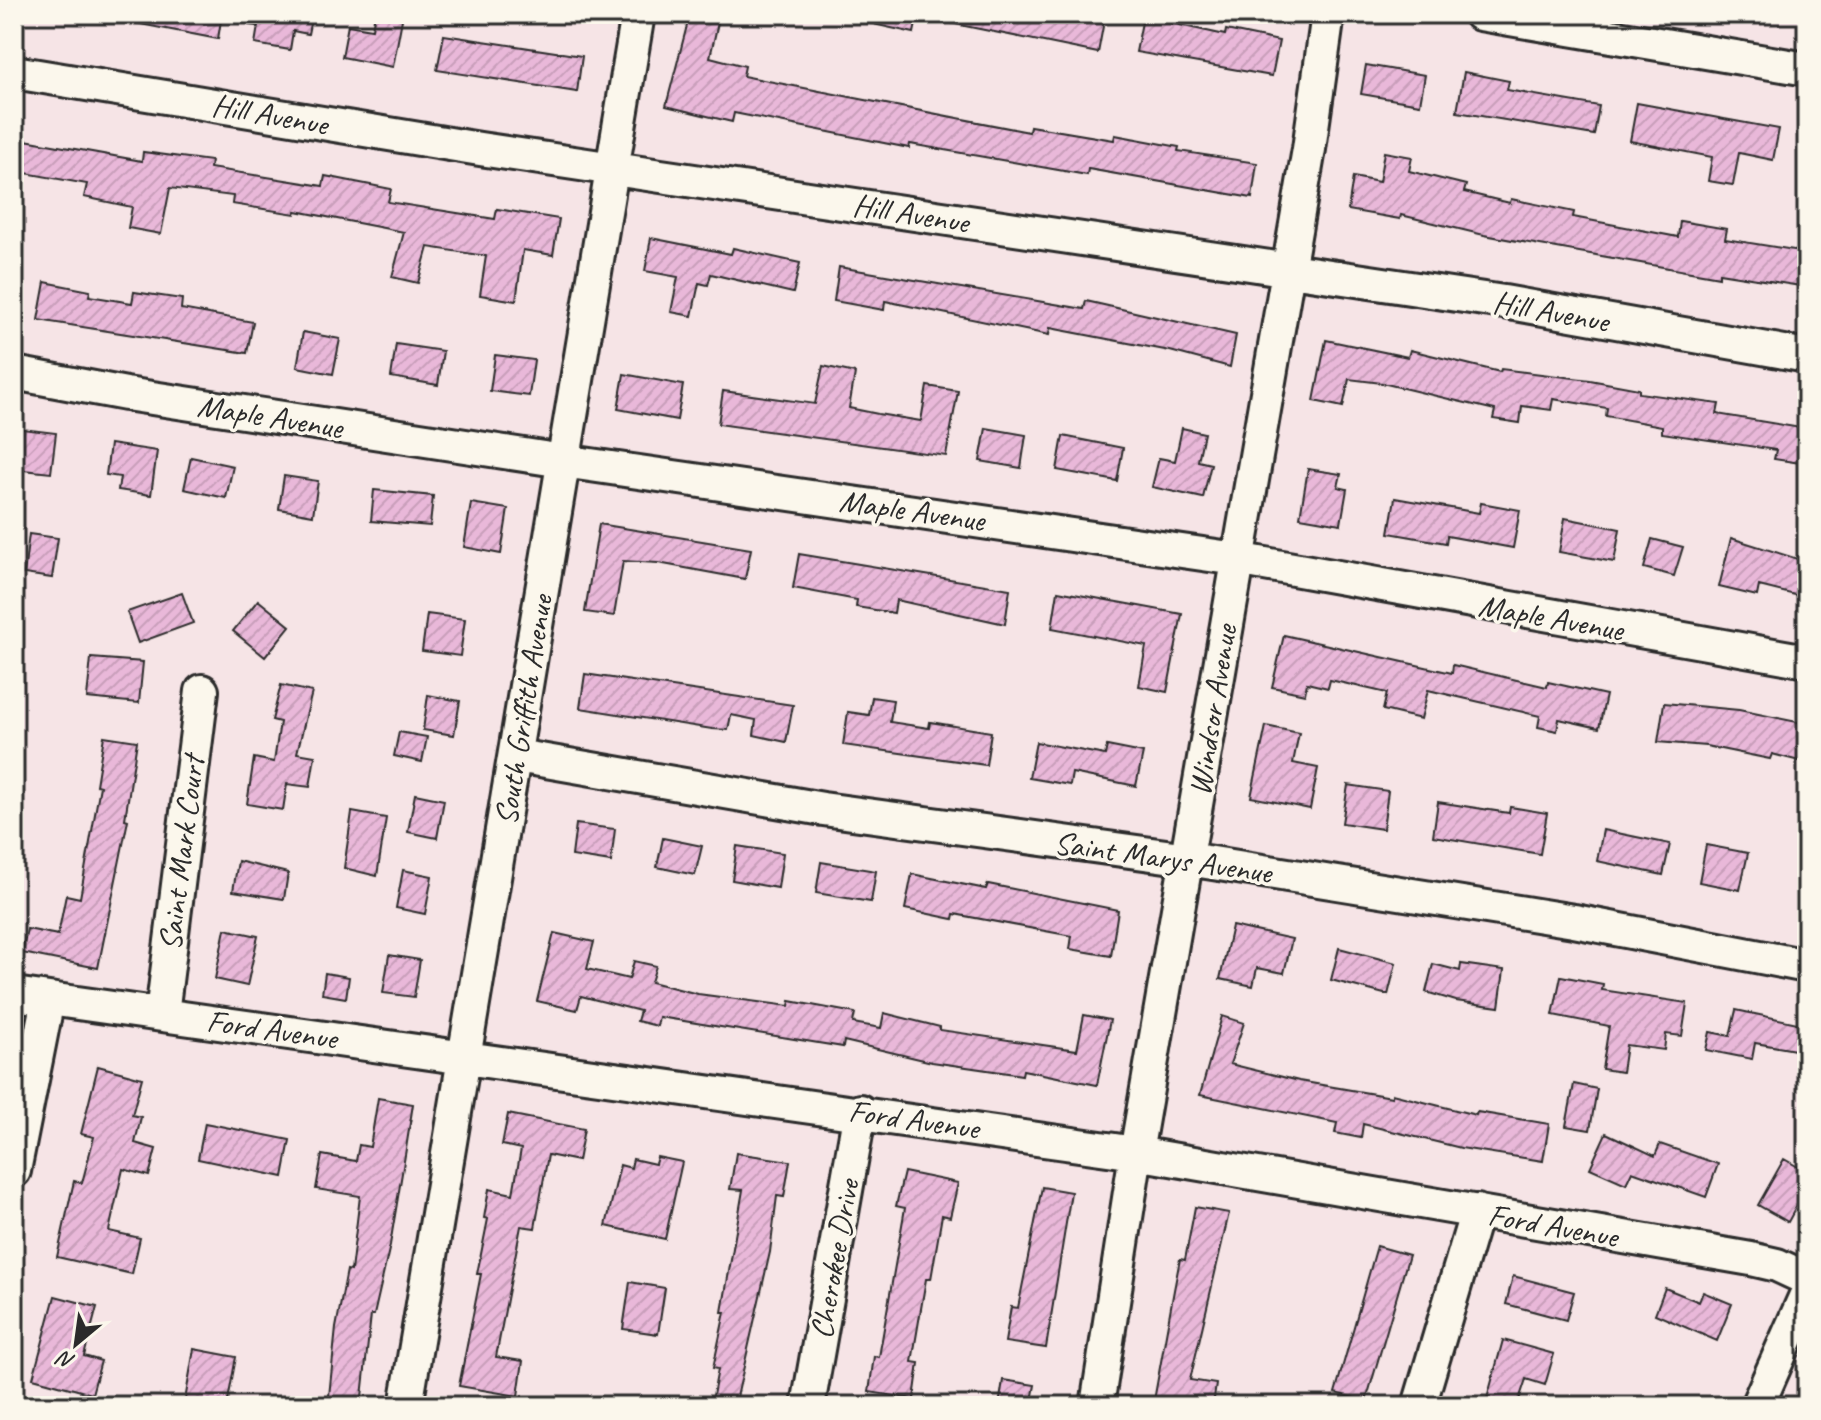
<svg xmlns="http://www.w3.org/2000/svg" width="1821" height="1420" viewBox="0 0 1821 1420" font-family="Caveat,sans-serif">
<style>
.building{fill:url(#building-hatch);stroke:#2b2b2b;stroke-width:2}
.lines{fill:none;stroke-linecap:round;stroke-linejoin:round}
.minor-casing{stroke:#2b2b2b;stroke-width:38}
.minor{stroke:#fbf7ec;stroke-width:32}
.labels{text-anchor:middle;stroke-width:7;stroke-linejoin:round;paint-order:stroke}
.street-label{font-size:32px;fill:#2b2b2b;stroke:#fbf7ec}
</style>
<defs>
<pattern id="building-hatch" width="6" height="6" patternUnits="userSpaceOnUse" patternTransform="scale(2)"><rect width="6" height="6" fill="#e9b8d9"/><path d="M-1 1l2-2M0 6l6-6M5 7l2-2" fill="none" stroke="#c89eba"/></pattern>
</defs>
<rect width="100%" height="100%" fill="#f6e4e6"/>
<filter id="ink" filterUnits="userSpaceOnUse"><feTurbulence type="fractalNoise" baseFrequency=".0125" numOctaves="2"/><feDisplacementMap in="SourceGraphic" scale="16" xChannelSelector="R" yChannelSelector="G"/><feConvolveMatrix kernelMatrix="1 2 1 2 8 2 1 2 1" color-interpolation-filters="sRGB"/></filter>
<g filter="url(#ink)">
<path class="building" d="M 136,14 L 222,14 L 218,39 L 135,23 Z
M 250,14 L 312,14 L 308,34 L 293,31 L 290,50 L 255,44 L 258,26 L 249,25 Z
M 375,14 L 403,14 L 393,67 L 342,57 L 348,25 L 372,29 Z
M 690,14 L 720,14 L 710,57 L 745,66 L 743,76 L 1029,132 L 1030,126 L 1114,140 L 1115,135 L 1179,147 L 1178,151 L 1257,163 L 1252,198 L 1088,169 L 1087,175 L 910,144 L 909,148 L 734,113 L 732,122 L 666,106 Z
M 865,14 L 918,14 L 914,33 L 864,22 Z
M 951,14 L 1068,14 L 1104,21 L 1098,53 L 950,23 Z
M 1143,17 L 1225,35 L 1226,30 L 1279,41 L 1272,76 L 1136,52 Z
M 444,35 L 582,56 L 577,92 L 437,70 Z
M 1366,65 L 1425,75 L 1420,104 L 1361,94 Z
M 1464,72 L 1509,81 L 1507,90 L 1599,106 L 1594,135 L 1457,112 Z
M 1637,103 L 1779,129 L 1773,160 L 1739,153 L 1733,185 L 1708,181 L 1712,157 L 1630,141 Z
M 14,138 L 142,161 L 143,152 L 211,161 L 210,168 L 323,186 L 325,176 L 391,189 L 388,202 L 495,219 L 497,209 L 559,219 L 553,255 L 523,250 L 516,301 L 480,295 L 486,256 L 428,247 L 418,283 L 392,277 L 404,232 L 296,211 L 295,214 L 232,204 L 233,196 L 170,188 L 161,234 L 128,228 L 132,207 L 84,197 L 87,184 L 14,171 Z
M 1384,152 L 1412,157 L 1409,171 L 1466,185 L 1464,192 L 1510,203 L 1511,199 L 1574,212 L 1573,217 L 1678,237 L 1680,221 L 1727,229 L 1725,239 L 1807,252 L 1807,287 L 1719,273 L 1719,277 L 1484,235 L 1401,215 L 1400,219 L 1348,210 L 1353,177 L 1379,182 Z
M 651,238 L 731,254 L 733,248 L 800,263 L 793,293 L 711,274 L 708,285 L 699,283 L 692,316 L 671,312 L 678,277 L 645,271 Z
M 839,267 L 1084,309 L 1086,301 L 1236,335 L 1230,367 L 1170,351 L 1050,328 L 1049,335 L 885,301 L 884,310 L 834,301 Z
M 45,282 L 90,291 L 89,296 L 132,303 L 134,292 L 182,299 L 181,309 L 253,322 L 247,353 L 38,320 Z
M 303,332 L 340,339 L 333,374 L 297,367 Z
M 1326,340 L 1408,357 L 1410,350 L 1500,372 L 1501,369 L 1590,380 L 1639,389 L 1639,393 L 1719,404 L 1717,414 L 1807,429 L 1807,464 L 1774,459 L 1776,450 L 1662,433 L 1662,426 L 1606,416 L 1607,408 L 1553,399 L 1551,410 L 1522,406 L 1520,423 L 1493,419 L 1495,410 L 1382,383 L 1349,379 L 1343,407 L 1314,401 Z
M 396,344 L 443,351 L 438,385 L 391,377 Z
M 495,355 L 534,360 L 529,396 L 490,391 Z
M 823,366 L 855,373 L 849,408 L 878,414 L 921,421 L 927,386 L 958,391 L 946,456 L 718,424 L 723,391 L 815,404 Z
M 624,374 L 683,385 L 677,420 L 618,409 Z
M 14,428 L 56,433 L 51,473 L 14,469 Z
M 986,428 L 1026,435 L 1021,468 L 980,461 Z
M 1182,428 L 1204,433 L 1198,461 L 1211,464 L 1203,498 L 1152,487 L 1159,458 L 1175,461 Z
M 1063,436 L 1123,448 L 1117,481 L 1057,470 Z
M 110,444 L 157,451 L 151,495 L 118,490 L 120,477 L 106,475 Z
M 191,457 L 233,466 L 226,498 L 184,489 Z
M 1308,469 L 1341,474 L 1338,487 L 1347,489 L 1341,524 L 1300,517 Z
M 284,476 L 318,481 L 313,515 L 279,509 Z
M 374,490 L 433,496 L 430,526 L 371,521 Z
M 1395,498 L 1479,513 L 1481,503 L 1520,510 L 1513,548 L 1447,536 L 1446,543 L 1389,533 Z
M 471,503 L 508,509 L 501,554 L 464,547 Z
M 1565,518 L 1620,529 L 1614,562 L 1559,552 Z
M 599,524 L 751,549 L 745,579 L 658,563 L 623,561 L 614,616 L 585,612 Z
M 29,534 L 58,538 L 52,578 L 24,574 Z
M 1731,538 L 1807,562 L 1807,598 L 1759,586 L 1757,596 L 1719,587 Z
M 1652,539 L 1683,547 L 1674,576 L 1644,568 Z
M 799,554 L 1010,589 L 1005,624 L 896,600 L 894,613 L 856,607 L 857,600 L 793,588 Z
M 1058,591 L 1182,614 L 1167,692 L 1139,686 L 1146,646 L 1052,628 Z
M 182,593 L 193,623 L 138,643 L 127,612 Z
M 258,600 L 290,626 L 265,657 L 233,631 Z
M 427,614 L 465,619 L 460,656 L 422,651 Z
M 1284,635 L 1452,673 L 1453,665 L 1547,687 L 1548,682 L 1606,695 L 1599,728 L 1559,719 L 1557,731 L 1538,727 L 1540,716 L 1428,690 L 1421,719 L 1383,710 L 1387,693 L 1330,680 L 1328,688 L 1307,683 L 1305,694 L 1272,687 Z
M 91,658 L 143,662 L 139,703 L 87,698 Z
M 585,674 L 793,705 L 786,742 L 754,735 L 756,720 L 731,715 L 728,730 L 712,729 L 580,708 Z
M 281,685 L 312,692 L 297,753 L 315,756 L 310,787 L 287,784 L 283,810 L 247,804 L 254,758 L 274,762 L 280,722 L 272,720 Z
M 428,695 L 460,701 L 454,735 L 423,730 Z
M 872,697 L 893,700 L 890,722 L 929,728 L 930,722 L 991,732 L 986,765 L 843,745 L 848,712 L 869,715 Z
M 1664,703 L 1739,710 L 1807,724 L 1807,763 L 1772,754 L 1770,759 L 1706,746 L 1658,742 Z
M 1266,726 L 1299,733 L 1293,763 L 1318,768 L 1310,809 L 1251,797 Z
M 399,732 L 427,737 L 422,762 L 394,756 Z
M 104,736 L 137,741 L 125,819 L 128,820 L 98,968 L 22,953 L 27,929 L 58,935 L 66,895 L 80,898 L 100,786 L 96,785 Z
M 1036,742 L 1105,755 L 1107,746 L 1143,753 L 1136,786 L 1072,773 L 1070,785 L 1029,778 Z
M 1348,785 L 1388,791 L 1383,829 L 1342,823 Z
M 415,794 L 444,800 L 437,838 L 408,832 Z
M 1438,802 L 1509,813 L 1510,807 L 1547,813 L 1540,854 L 1433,836 Z
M 352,812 L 386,818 L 377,876 L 344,868 Z
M 576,824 L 615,829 L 611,862 L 572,856 Z
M 1603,830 L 1670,844 L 1663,875 L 1597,861 Z
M 663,838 L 702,846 L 695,875 L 657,867 Z
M 1706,845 L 1748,853 L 1740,890 L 1699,882 Z
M 737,846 L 783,853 L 778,888 L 732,880 Z
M 238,861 L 288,873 L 284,899 L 233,891 Z
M 821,862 L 876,871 L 871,902 L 816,893 Z
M 403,870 L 432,876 L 425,914 L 396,908 Z
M 912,874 L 986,889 L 988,884 L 1118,910 L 1111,956 L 1070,949 L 1072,936 L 954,914 L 953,919 L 905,909 Z
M 1232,926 L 1292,939 L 1284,973 L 1257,968 L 1253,986 L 1220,979 Z
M 225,929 L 258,936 L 247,986 L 215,979 Z
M 554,933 L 594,942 L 587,969 L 629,979 L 634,961 L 656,966 L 651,982 L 698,994 L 789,1006 L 790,1001 L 855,1013 L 853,1023 L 881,1028 L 884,1013 L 940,1027 L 940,1030 L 1077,1050 L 1084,1015 L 1110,1020 L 1097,1085 L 1023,1070 L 1022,1075 L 932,1062 L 844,1041 L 843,1047 L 659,1017 L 657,1026 L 637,1021 L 640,1011 L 581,996 L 577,1010 L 537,1001 Z
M 1339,948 L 1396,963 L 1388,995 L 1331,980 Z
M 389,955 L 420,960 L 414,997 L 383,993 Z
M 1433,964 L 1460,971 L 1461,964 L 1504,970 L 1499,1007 L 1456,1001 L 1426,992 Z
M 325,973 L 349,977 L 346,998 L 322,994 Z
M 1561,976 L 1603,984 L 1602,990 L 1687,1003 L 1682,1036 L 1666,1034 L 1664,1050 L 1626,1045 L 1622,1072 L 1602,1069 L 1609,1026 L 1553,1015 Z
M 1736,1010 L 1807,1025 L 1807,1052 L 1755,1043 L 1752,1059 L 1706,1050 L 1710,1032 L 1730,1036 Z
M 1222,1016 L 1244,1023 L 1230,1064 L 1299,1081 L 1392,1097 L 1392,1094 L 1476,1115 L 1477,1112 L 1549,1124 L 1543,1161 L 1461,1148 L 1363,1124 L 1361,1138 L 1335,1133 L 1337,1123 L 1200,1095 Z
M 98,1066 L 142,1078 L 132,1115 L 141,1117 L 135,1143 L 156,1149 L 149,1176 L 123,1169 L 109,1231 L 140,1238 L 132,1274 L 57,1257 L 74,1181 L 82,1183 L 94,1137 L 81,1134 Z
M 1574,1084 L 1597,1089 L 1590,1130 L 1566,1126 Z
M 378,1098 L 413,1104 L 405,1155 L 390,1245 L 374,1315 L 371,1315 L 361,1406 L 328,1406 L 336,1328 L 347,1270 L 351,1271 L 360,1196 L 316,1189 L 322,1155 L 356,1161 L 359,1145 L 370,1147 Z
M 508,1114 L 584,1129 L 578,1161 L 548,1155 L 535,1228 L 521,1226 L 496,1357 L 523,1361 L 518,1396 L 459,1386 L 481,1274 L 477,1274 L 488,1219 L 484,1218 L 489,1189 L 513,1194 L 521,1149 L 502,1145 Z
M 205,1123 L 290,1140 L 283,1177 L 198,1159 Z
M 1606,1133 L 1655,1156 L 1660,1144 L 1718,1164 L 1706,1197 L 1632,1171 L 1626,1184 L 1590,1168 Z
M 736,1153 L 790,1161 L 784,1197 L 777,1196 L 770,1252 L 735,1406 L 711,1406 L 718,1369 L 713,1368 L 725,1312 L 722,1312 L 743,1190 L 730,1189 Z
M 657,1157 L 682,1162 L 665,1239 L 606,1226 L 620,1165 L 631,1168 L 633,1159 L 655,1164 Z
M 1784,1159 L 1807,1172 L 1807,1187 L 1788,1222 L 1758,1205 Z
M 904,1172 L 958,1183 L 950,1217 L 942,1215 L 931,1279 L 926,1279 L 912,1362 L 919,1363 L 914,1399 L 869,1392 L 874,1356 L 879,1357 L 905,1208 L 896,1206 Z
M 1042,1187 L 1071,1192 L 1046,1348 L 1005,1342 L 1011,1307 L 1018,1308 Z
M 1195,1207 L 1229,1213 L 1190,1380 L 1216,1384 L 1213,1406 L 1153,1406 L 1174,1290 L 1180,1259 L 1185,1260 Z
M 1377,1246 L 1409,1255 L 1366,1401 L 1335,1393 Z
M 1513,1276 L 1574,1292 L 1566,1320 L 1506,1304 Z
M 630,1282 L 665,1288 L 658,1334 L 623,1329 Z
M 1665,1288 L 1699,1302 L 1703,1292 L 1732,1304 L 1717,1341 L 1655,1314 Z
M 55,1296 L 97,1307 L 84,1356 L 101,1361 L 92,1394 L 33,1378 Z
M 1503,1340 L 1554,1354 L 1545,1385 L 1526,1379 L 1517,1406 L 1485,1406 Z
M 194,1349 L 236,1357 L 227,1406 L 184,1406 Z
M 1003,1380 L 1035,1385 L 1031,1406 L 999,1406 Z"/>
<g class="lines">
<g class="minor-casing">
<path id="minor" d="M 1480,14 L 1807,69
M 14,72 L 480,149 L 1504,302 L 1807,356
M 14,373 L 126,394 L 563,461 L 1237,559 L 1807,661
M 517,756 L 823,809 L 1188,859 L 1574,921 L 1807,966
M 14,994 L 1136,1153 L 1751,1259 L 1777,1265 L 1807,1279
M 162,1014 L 202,691
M 14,1171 L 48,999
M 406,1406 L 638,14
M 808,1406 L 860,1111
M 1097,1406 L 1136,1153 L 1309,149 L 1328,14
M 1419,1406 L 1477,1211
M 1757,1406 L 1807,1293"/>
</g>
<use href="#minor" class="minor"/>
</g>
</g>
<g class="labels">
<g class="street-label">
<text transform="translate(270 114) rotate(10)" y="11">Hill Avenue</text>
<text transform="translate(911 213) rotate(9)" y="11">Hill Avenue</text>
<text transform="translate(1551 311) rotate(10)" y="11">Hill Avenue</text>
<text transform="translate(270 416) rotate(9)" y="11">Maple Avenue</text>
<text transform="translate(912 510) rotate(8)" y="11">Maple Avenue</text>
<text transform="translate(1551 617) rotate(10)" y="11">Maple Avenue</text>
<text transform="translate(523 710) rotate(-81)" y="11">South Griffith Avenue</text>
<text transform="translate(1212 710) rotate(-81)" y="11">Windsor Avenue</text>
<text transform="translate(181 853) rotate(-83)" y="11">Saint Mark Court</text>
<text transform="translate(1163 857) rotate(8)" y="11">Saint Marys Avenue</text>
<text transform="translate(272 1029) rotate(8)" y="11">Ford Avenue</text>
<text transform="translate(914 1119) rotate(8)" y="11">Ford Avenue</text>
<text transform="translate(1553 1225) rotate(10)" y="11">Ford Avenue</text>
<text transform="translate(834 1259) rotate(-80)" y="11">Cherokee Drive</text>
</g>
</g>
<rect width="1821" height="1420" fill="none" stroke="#fbf7ec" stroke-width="48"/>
<rect x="24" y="24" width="1773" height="1372" fill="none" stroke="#2b2b2b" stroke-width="3" filter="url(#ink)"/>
<g transform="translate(76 1344) rotate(209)" stroke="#fbf7ec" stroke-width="6" paint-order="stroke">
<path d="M0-6L14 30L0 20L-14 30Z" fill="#2b2b2b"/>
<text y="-12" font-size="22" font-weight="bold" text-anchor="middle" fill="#2b2b2b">N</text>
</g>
</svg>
